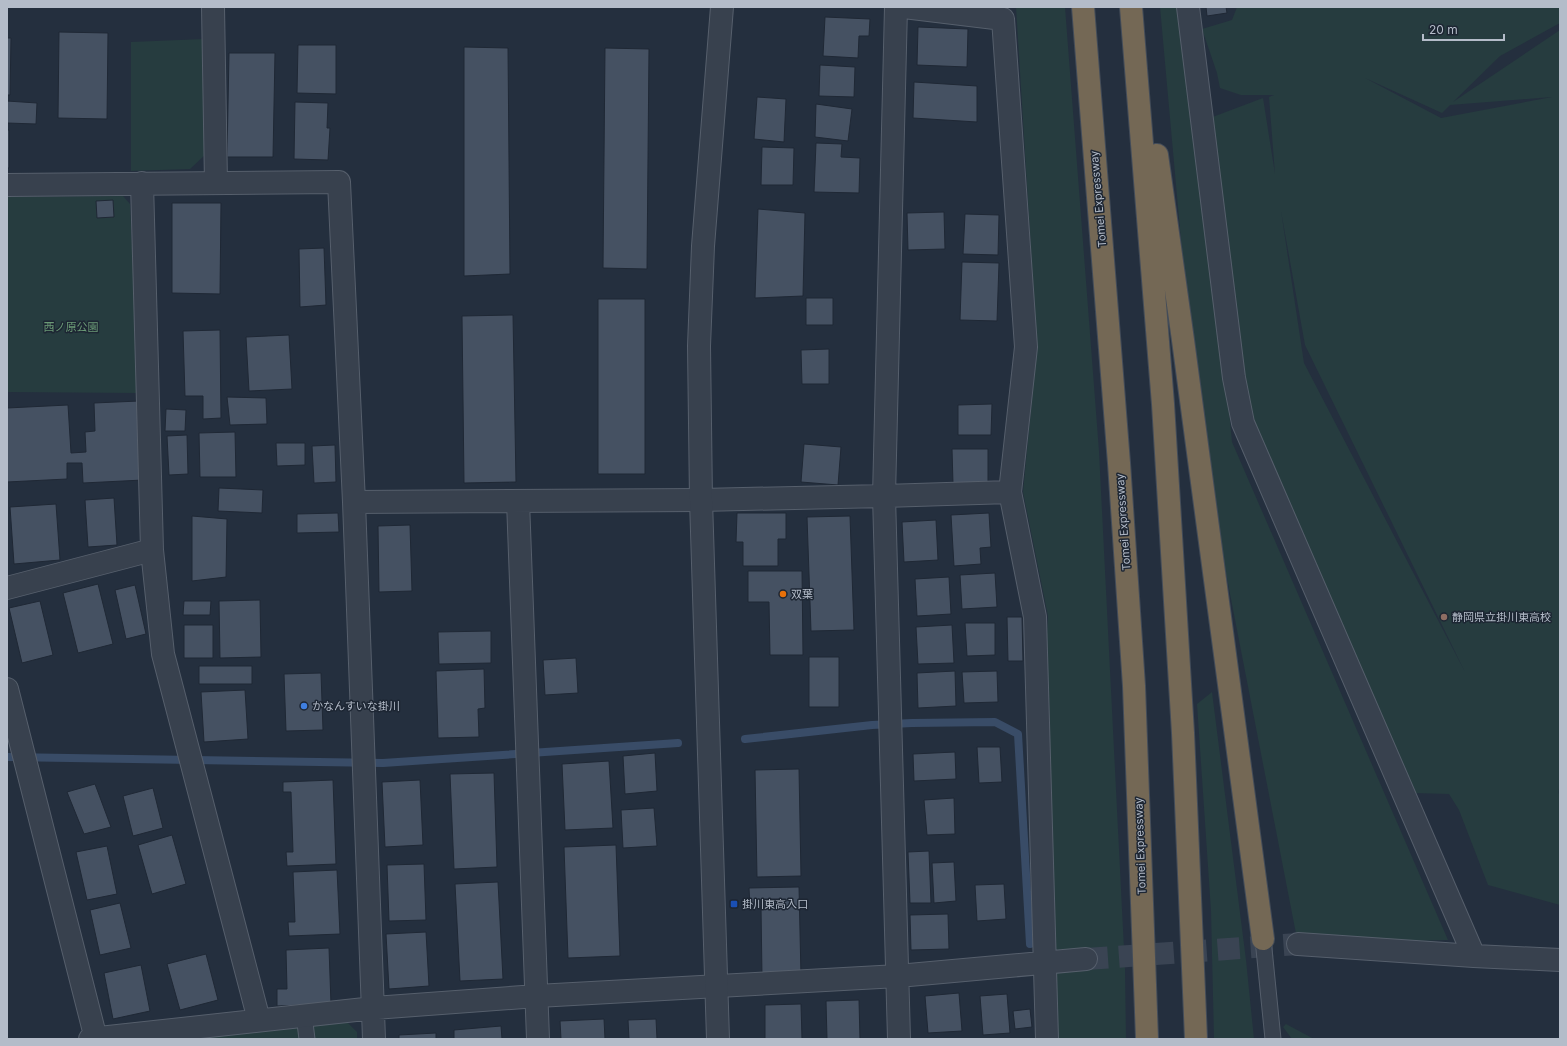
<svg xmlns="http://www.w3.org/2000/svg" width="1567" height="1046" viewBox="0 0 1567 1046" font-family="Inter,'Noto Sans JP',sans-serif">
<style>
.green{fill:#263c3f;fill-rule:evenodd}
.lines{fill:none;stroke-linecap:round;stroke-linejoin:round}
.stream{stroke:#394c67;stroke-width:8}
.building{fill:#455162;stroke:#1f2835}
.minor-tunnel{stroke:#3a4453;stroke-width:22;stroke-dasharray:22 11;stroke-linecap:butt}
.service-casing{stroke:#565f6c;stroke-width:17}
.minor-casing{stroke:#565f6c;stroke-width:24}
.tertiary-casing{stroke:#565f6c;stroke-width:24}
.motorway-casing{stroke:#434c59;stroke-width:24}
.service{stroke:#38414e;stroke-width:15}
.minor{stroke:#38414e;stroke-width:22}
.tertiary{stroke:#38414e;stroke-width:22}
.motorway{stroke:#746855;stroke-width:22}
.food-dot{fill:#e8710a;stroke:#1d2633;stroke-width:1.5}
.education-dot{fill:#8d6e63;stroke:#1d2633;stroke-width:1.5}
.shop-dot{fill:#3f7fe0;stroke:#1d2633;stroke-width:1.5}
.transit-dot{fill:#1a4fb4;stroke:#1d2633;stroke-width:1.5}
.labels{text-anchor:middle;stroke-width:3;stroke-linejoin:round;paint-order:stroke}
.street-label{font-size:11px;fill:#b4bcc9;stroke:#1d2633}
.park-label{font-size:11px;fill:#6b9a76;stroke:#1d2633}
.poi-label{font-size:11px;fill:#b4bcc9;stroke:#1d2633;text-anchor:start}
</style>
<rect width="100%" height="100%" fill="#242f3e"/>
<path class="green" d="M 1016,7 L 1065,7 L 1099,451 L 1125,969 L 1126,1039 L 1056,1039 L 1055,922 L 1044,684 L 1048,616 L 1023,492 L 1037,347 Z
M 1160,7 L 1192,7 L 1202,121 L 1263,98 L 1275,174 L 1269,97 L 1274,95 L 1241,95 L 1220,88 L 1217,73 L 1202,29 L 1232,20 L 1237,7 L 1560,7 L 1560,23 L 1500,56 L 1453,102 L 1560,30 L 1560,795 L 1558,789 L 1560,799 L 1560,905 L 1488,885 L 1459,810 L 1449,794 L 1413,793 L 1243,423 L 1203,130 L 1232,442 L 1448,940 L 1298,944 L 1198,429 ZM 1365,78 L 1442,113 L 1450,105 L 1552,97 L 1441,118 ZM 1281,211 L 1305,345 L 1465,672 L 1304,363 Z
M 204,39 L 205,155 L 190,169 L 131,171 L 131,42 Z
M 123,196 L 130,204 L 139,393 L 7,392 L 7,197 Z
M 1212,692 L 1246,960 L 1254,1039 L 1214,1039 L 1211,911 L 1197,704 Z
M 345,1020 L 357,1032 L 357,1039 L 198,1039 Z
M 1286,1024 L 1314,1039 L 1292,1039 L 1283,1027 Z"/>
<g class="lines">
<path class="stream" d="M 745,739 L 872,725 L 912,723 L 995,722 L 1018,734 L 1030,944
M 7,757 L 383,763 L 678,743"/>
</g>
<path class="building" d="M 1206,7 L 1226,7 L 1227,13 L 1207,16 Z
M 825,17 L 870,19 L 869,36 L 859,36 L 858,58 L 823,56 Z
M 918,27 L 968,29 L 967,67 L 917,65 Z
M 59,32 L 108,33 L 107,119 L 58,118 Z
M 7,38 L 11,38 L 10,95 L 7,95 Z
M 298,45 L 336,45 L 336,94 L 297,93 Z
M 464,47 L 508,48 L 510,274 L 464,276 Z
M 605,48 L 649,49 L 647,269 L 603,268 Z
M 229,53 L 275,53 L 273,157 L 227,157 Z
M 820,65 L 855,67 L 854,97 L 819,96 Z
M 914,82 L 977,86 L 977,122 L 913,118 Z
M 757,97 L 786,99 L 784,142 L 754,139 Z
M 7,101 L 37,103 L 36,124 L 7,123 Z
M 295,102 L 328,103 L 327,128 L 330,128 L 328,160 L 294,159 Z
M 816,104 L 852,109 L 848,141 L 815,137 Z
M 7,130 L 9,130 L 9,168 L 7,168 Z
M 816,143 L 842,144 L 841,157 L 860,158 L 859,193 L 814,192 Z
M 762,147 L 794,148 L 793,185 L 761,185 Z
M 113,200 L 114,217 L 97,218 L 96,201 Z
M 172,203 L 221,203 L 220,294 L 172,293 Z
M 758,209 L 805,213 L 803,296 L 755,298 Z
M 944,212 L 945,249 L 908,250 L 907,213 Z
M 965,214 L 999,215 L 998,255 L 963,254 Z
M 324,248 L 326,305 L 300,307 L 299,249 Z
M 962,262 L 999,263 L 997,321 L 960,320 Z
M 806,298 L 833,298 L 833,325 L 806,325 Z
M 598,299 L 645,299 L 645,474 L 598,474 Z
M 513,315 L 516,482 L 464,483 L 462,316 Z
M 220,330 L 221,418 L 203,419 L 203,396 L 185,396 L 183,331 Z
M 289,335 L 292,389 L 249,391 L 246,337 Z
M 829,349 L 829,384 L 802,384 L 801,350 Z
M 227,397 L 266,398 L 267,424 L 230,425 Z
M 139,401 L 143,480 L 83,483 L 82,463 L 67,463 L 67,479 L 7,482 L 7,408 L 68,405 L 71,453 L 86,452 L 85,432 L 95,431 L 94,403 Z
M 992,404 L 991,435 L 958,435 L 958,405 Z
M 166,409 L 186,410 L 185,431 L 165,431 Z
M 235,432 L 236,477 L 200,477 L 199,433 Z
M 187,435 L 188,474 L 169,475 L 167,436 Z
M 276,443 L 305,443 L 305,465 L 277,466 Z
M 804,444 L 841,447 L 838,485 L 801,482 Z
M 335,445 L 336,482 L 314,483 L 312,446 Z
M 952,449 L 988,449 L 988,484 L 953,484 Z
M 219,488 L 263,490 L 262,513 L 218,511 Z
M 114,498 L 117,545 L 88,547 L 85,500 Z
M 56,504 L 60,560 L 14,564 L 10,507 Z
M 338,513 L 339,532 L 297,533 L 297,514 Z
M 737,513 L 786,513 L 786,539 L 778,539 L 778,566 L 743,566 L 743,542 L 736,542 Z
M 989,513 L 991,547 L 980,548 L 981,564 L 954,566 L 951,515 Z
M 192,516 L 227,519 L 226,577 L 192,581 Z
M 850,516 L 854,630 L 811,631 L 807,517 Z
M 936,520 L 938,560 L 904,562 L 902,522 Z
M 410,525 L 412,591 L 379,592 L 378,526 Z
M 748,571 L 802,571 L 803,655 L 770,655 L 769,602 L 748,602 Z
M 995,573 L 997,607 L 962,609 L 960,575 Z
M 949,577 L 951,614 L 917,616 L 915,579 Z
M 98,584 L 113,644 L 78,653 L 63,593 Z
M 135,585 L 146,634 L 126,639 L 115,590 Z
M 260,600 L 261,657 L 220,658 L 219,601 Z
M 40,601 L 53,655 L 22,663 L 9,608 Z
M 184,601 L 211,601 L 210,615 L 183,615 Z
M 1007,617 L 1022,617 L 1023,661 L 1008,661 Z
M 965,623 L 995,623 L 995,655 L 967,656 Z
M 184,625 L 213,625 L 213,658 L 184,658 Z
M 952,625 L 954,663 L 918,664 L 916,627 Z
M 491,631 L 491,663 L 439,664 L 438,632 Z
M 809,657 L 839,657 L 839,707 L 809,707 Z
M 576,658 L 578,693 L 545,695 L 543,660 Z
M 199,666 L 252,666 L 252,684 L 199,684 Z
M 484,669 L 485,708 L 478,709 L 479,737 L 438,738 L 436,671 Z
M 955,671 L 956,706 L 918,708 L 917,673 Z
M 997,671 L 998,702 L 964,703 L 962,672 Z
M 321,673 L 323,730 L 286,731 L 284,674 Z
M 245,690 L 248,739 L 204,742 L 201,692 Z
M 977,747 L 1000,747 L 1002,782 L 979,783 Z
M 955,752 L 956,779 L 914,781 L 913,754 Z
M 655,753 L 657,791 L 625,794 L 623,756 Z
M 609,761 L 613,828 L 565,830 L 562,764 Z
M 799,769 L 801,876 L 757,877 L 755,770 Z
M 494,773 L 497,867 L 454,869 L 450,774 Z
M 333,780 L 336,864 L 287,866 L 286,852 L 293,852 L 291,792 L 283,792 L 283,782 Z
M 420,780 L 423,845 L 385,847 L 382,782 Z
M 95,784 L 111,827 L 84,834 L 67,792 Z
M 153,788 L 163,828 L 133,836 L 123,796 Z
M 954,798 L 955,834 L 927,835 L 924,800 Z
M 654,808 L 657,846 L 623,848 L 621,810 Z
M 172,835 L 186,884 L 152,894 L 138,845 Z
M 616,845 L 620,956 L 568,958 L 564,847 Z
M 107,846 L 117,894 L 87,900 L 76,852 Z
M 929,851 L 931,903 L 910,903 L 908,852 Z
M 954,862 L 956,901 L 934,903 L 932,863 Z
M 424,864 L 426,920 L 389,921 L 387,865 Z
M 337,870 L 340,934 L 289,936 L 288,922 L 295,922 L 293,872 Z
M 498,882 L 503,979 L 460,981 L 455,884 Z
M 1004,884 L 1006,919 L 977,921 L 975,885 Z
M 799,887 L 801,976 L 762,977 L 761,907 L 750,907 L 749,888 Z
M 120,903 L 131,948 L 100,955 L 90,910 Z
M 948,914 L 949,949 L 911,950 L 910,915 Z
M 426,932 L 429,986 L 389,989 L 386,934 Z
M 329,948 L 331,1004 L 277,1006 L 277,989 L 287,989 L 286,950 Z
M 206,954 L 218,1000 L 180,1010 L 167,964 Z
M 141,965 L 150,1011 L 113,1019 L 104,973 Z
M 959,993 L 962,1031 L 928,1033 L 925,996 Z
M 1007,994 L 1010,1033 L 983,1035 L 980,996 Z
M 859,1000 L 860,1039 L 827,1039 L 826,1001 Z
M 801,1004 L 802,1039 L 765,1039 L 765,1005 Z
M 1030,1009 L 1032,1027 L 1015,1029 L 1013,1011 Z
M 604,1019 L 605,1039 L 561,1039 L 560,1021 Z
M 656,1019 L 657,1039 L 629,1039 L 628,1020 Z
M 501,1026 L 502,1039 L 454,1039 L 454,1030 Z
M 436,1033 L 436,1039 L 399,1039 L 399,1035 Z"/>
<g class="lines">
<path class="minor-tunnel" d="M 1086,959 L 1298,944"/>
<g class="service-casing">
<path id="service" d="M 1263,939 L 1273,1039
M 304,1015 L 307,1039"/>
</g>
<g class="minor-casing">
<path id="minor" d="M 213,7 L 216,183
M 896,7 L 884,496 L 899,1039
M 904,7 L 1003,19 L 1026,347 L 1010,492
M 1188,7 L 1234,378 L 1243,423 L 1474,956
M 142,183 L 152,550 L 163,654 L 259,1020
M 7,185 L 339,182 L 354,502 L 374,1039
M 518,501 L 538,1039
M 354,502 L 701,500 L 884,496 L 1010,492 L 1035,617 L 1047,1039
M 7,588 L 152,550
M 7,689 L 96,1039
M 1298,944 L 1474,956 L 1560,960
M 90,1039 L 374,1008 L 537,996 L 898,976 L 1086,959"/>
</g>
<g class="tertiary-casing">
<path id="tertiary" d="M 718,1039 L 701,500 L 699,346 L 703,246 L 722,7"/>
</g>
<g class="motorway-casing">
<path id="motorway" d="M 1083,7 L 1119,463 L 1134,686 L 1147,1039
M 1131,7 L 1163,404 L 1183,733 L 1196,1039
M 1157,155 L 1183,340 L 1263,939"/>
</g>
<use href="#service" class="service"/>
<use href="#minor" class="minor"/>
<use href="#tertiary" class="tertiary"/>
<use href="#motorway" class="motorway"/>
</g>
<circle class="food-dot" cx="783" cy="594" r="4"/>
<circle class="education-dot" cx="1444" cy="617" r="4"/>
<circle class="shop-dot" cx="304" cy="706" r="4"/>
<rect class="transit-dot" x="730" y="900" width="8" height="8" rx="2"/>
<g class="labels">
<g class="street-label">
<text transform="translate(1098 199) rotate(-95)" y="4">Tomei Expressway</text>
<text transform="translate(1123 522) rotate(-94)" y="4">Tomei Expressway</text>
<text transform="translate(1140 846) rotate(-92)" y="4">Tomei Expressway</text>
</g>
<g class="park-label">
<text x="71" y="331">西ノ原公園</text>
</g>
<g class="poi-label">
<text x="791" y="598">双葉</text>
<text x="1452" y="621">静岡県立掛川東高校</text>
<text x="312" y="710">かなんすいな掛川</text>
<text x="742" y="908">掛川東高入口</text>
</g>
</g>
<rect width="1567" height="1046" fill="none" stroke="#b4bcc9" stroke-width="16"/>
<path d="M1423 34v6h81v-6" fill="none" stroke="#b4bcc9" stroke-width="2"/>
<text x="1429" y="34" font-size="12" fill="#b4bcc9" stroke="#1d2633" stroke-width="3" paint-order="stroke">20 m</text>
</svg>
